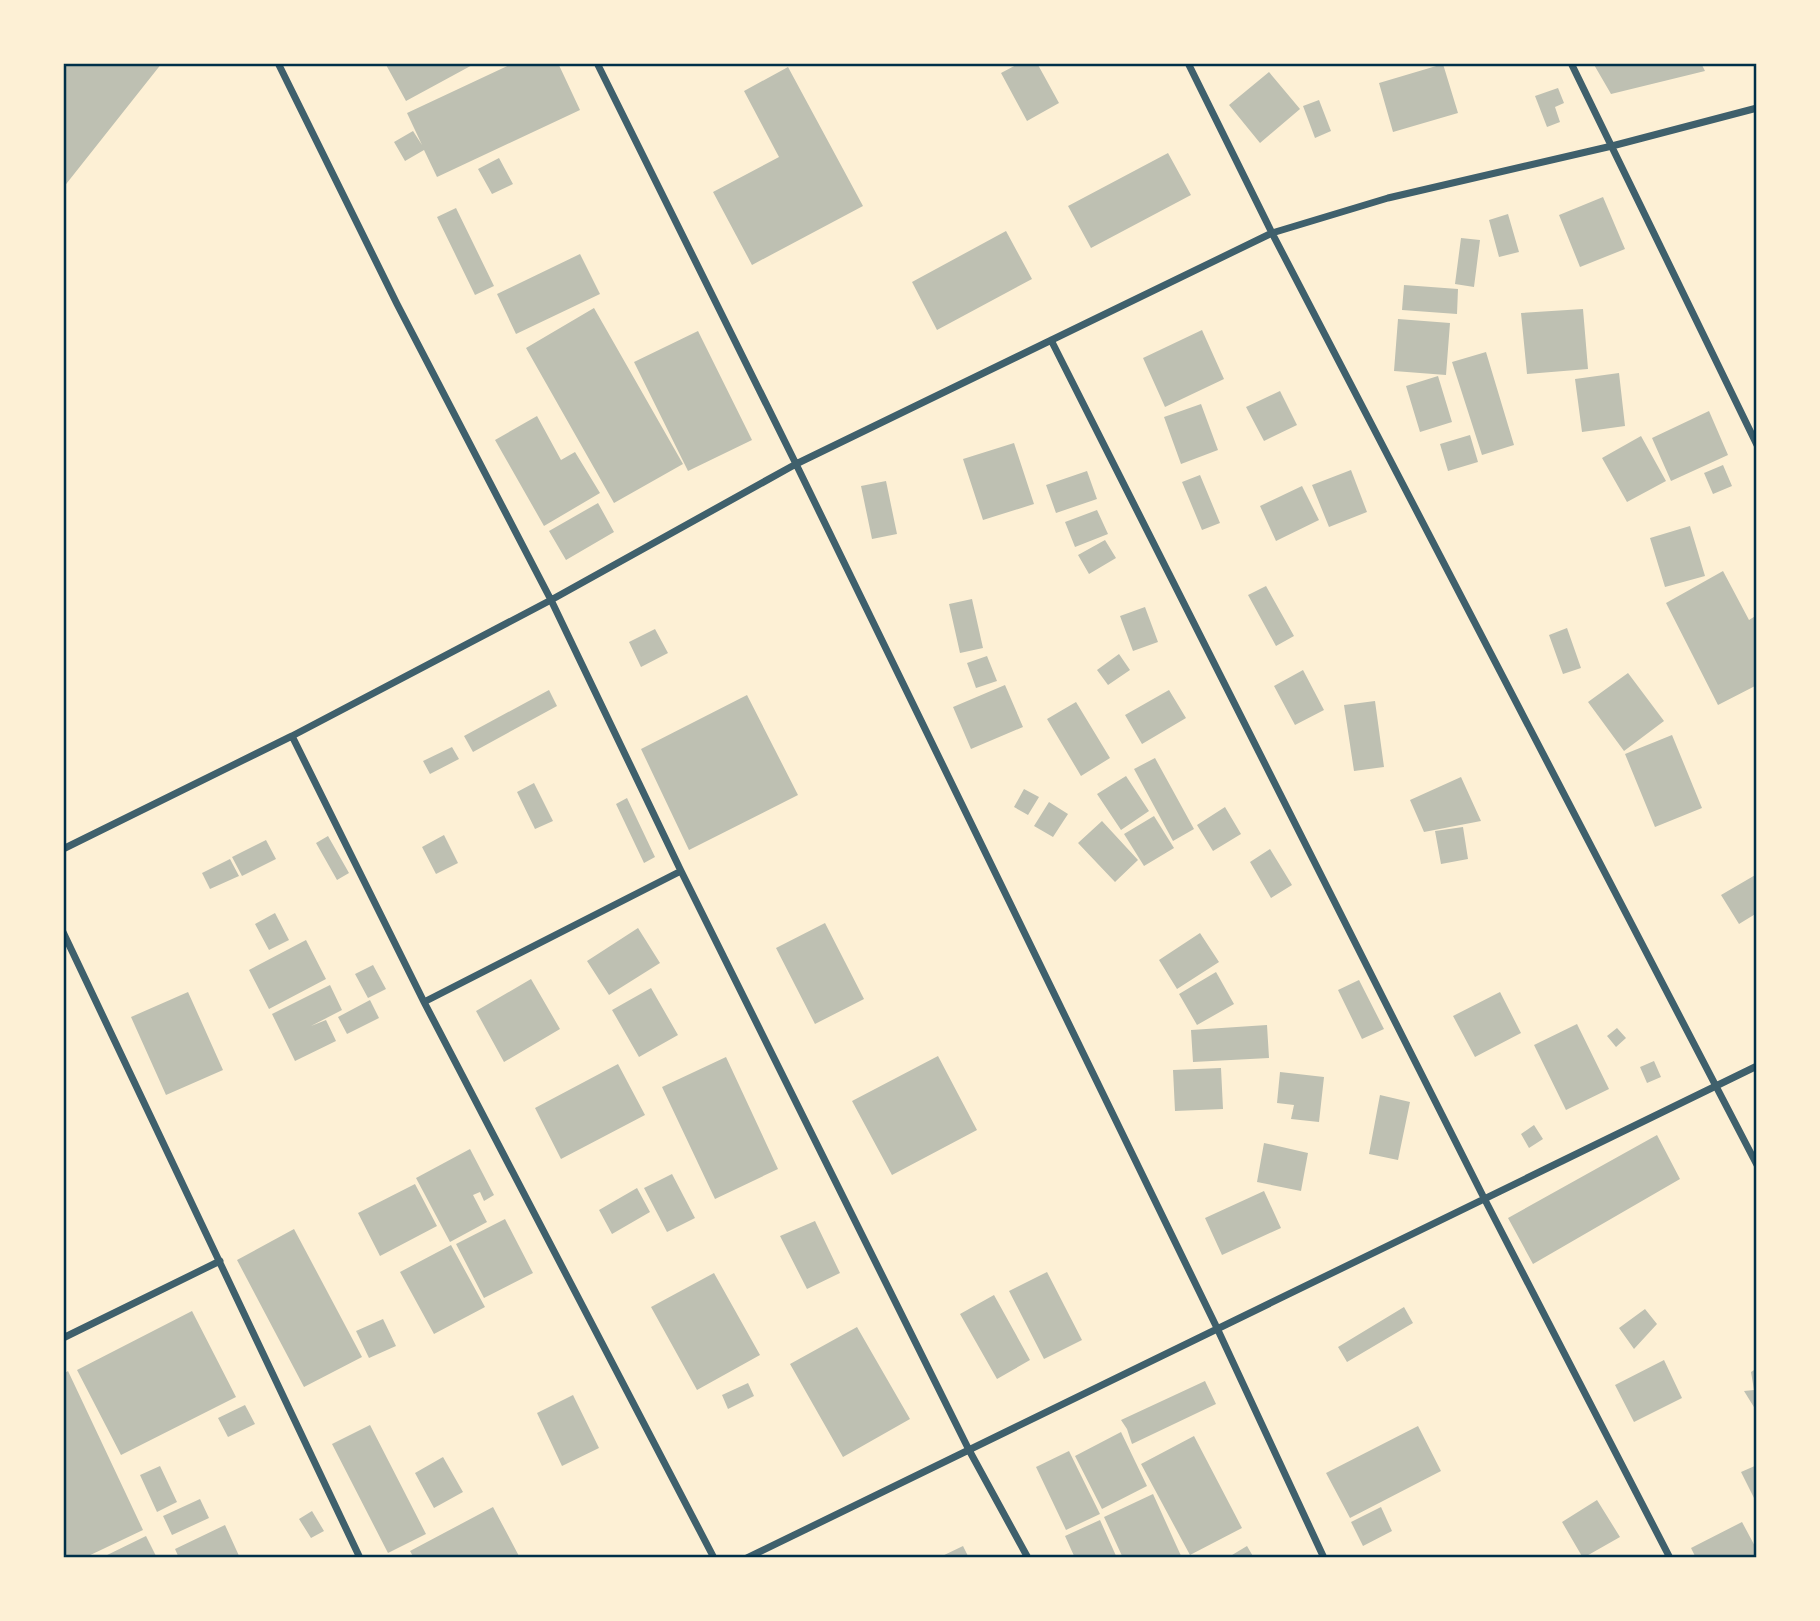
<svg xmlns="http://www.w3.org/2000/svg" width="1820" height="1621" viewBox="0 0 1820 1621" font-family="'Sofia Sans Condensed',sans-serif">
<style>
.building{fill:#bec0b2}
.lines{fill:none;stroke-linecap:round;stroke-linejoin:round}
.minor{stroke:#3f606c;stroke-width:7}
.neatline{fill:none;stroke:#003049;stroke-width:2.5}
</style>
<rect width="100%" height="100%" fill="#fdf0d5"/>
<path class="building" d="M 63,63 L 162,63 L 63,188 Z
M 385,63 L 476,63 L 406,101 Z
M 514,63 L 558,63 L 580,110 L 437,177 L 424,150 L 405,161 L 394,142 L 413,131 L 422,145 L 407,113 Z
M 1020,63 L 1037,63 L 1059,103 L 1027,121 L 1001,73 Z
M 1593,63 L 1701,63 L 1705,71 L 1611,94 Z
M 1443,64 L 1458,113 L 1393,132 L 1379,83 Z
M 788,67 L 863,206 L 752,265 L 713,192 L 779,157 L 744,91 Z
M 1269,72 L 1300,109 L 1260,143 L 1229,105 Z
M 1558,88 L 1564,103 L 1555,107 L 1560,122 L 1547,127 L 1535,96 Z
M 1319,100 L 1331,131 L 1315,138 L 1303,106 Z
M 1168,153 L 1191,195 L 1091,248 L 1068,206 Z
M 499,158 L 513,184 L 492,194 L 478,169 Z
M 1603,197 L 1625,249 L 1580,267 L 1559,215 Z
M 456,208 L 494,286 L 475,295 L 437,217 Z
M 1508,214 L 1519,252 L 1499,257 L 1489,220 Z
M 1006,231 L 1032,279 L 937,330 L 912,282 Z
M 1461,238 L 1480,240 L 1474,287 L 1455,284 Z
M 580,254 L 600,294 L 516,334 L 497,294 Z
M 1404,285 L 1458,289 L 1457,314 L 1402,310 Z
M 594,308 L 683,464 L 614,503 L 526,348 Z
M 1583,309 L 1588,369 L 1527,374 L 1521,313 Z
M 1398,319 L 1450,323 L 1446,375 L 1394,371 Z
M 1202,330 L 1224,379 L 1165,407 L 1143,358 Z
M 698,331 L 752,440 L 688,471 L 634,362 Z
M 1486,352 L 1514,445 L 1482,455 L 1452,362 Z
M 1619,373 L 1625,426 L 1582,432 L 1575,379 Z
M 1438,376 L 1452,422 L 1420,432 L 1406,386 Z
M 1280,391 L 1297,425 L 1264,441 L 1246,407 Z
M 1201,404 L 1218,450 L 1181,464 L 1164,417 Z
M 1709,411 L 1728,455 L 1671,481 L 1652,438 Z
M 537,416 L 561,460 L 575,452 L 600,493 L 544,526 L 495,440 Z
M 1470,435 L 1478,462 L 1448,471 L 1440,444 Z
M 1641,436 L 1666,481 L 1627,502 L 1602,458 Z
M 1014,443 L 1034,504 L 983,520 L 963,459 Z
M 1723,465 L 1732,486 L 1713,494 L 1704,473 Z
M 1351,470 L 1367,512 L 1329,527 L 1312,485 Z
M 1087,471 L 1097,499 L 1056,513 L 1046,485 Z
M 1200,475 L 1220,523 L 1202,530 L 1182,482 Z
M 886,481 L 897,534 L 872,539 L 861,486 Z
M 1302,486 L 1319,520 L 1276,541 L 1260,506 Z
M 598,503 L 614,532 L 566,560 L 549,531 Z
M 1097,510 L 1108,534 L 1075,547 L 1065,522 Z
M 1690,526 L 1705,576 L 1665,587 L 1650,538 Z
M 1105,540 L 1116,558 L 1089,574 L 1078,555 Z
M 1723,571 L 1749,620 L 1757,615 L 1757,685 L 1718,705 L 1666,603 Z
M 1266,586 L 1294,636 L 1276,646 L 1248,595 Z
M 972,599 L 983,648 L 960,653 L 949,604 Z
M 1145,607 L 1158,642 L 1133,651 L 1120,616 Z
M 1567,628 L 1581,668 L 1563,674 L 1549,635 Z
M 655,629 L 668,653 L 641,667 L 629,642 Z
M 1119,654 L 1130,670 L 1108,685 L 1097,670 Z
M 987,656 L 997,681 L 976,688 L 967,663 Z
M 1303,670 L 1324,710 L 1295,725 L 1274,686 Z
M 1628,673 L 1664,721 L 1624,751 L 1588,702 Z
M 1005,685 L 1023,727 L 971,749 L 953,707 Z
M 549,690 L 557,706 L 473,752 L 464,736 Z
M 1169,690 L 1186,718 L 1142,744 L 1125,715 Z
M 747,695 L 798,795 L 689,850 L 641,749 Z
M 1375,701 L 1384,767 L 1354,771 L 1344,705 Z
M 1076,702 L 1110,758 L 1081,776 L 1047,719 Z
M 1672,735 L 1702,808 L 1655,827 L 1625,754 Z
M 452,747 L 459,759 L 430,774 L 423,761 Z
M 1155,758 L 1194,829 L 1173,841 L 1134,769 Z
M 1126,776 L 1149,811 L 1121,830 L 1097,794 Z
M 1461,777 L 1481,821 L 1424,832 L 1410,800 Z
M 534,783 L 553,821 L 535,829 L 517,792 Z
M 1024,789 L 1039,797 L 1028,815 L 1014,807 Z
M 627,798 L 655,857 L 644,863 L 616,804 Z
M 1049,802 L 1068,814 L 1053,837 L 1034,826 Z
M 1225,807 L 1241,834 L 1213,851 L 1197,825 Z
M 1154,816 L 1174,848 L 1144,866 L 1124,834 Z
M 1102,821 L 1138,860 L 1115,882 L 1078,843 Z
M 1463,827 L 1468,859 L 1441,864 L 1435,831 Z
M 444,835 L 458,863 L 436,874 L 422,847 Z
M 328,836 L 349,873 L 337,880 L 316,843 Z
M 266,840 L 276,859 L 242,876 L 232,857 Z
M 1270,849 L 1292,885 L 1271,898 L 1250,862 Z
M 230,859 L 239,876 L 210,889 L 202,873 Z
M 1757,874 L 1757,913 L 1739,924 L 1721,895 Z
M 275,913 L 289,940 L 269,950 L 255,924 Z
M 825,923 L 864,999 L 815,1024 L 776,948 Z
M 638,928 L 660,963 L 609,995 L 587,961 Z
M 1200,933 L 1219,962 L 1177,989 L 1159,960 Z
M 306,940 L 326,979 L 269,1009 L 249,970 Z
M 373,965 L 386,989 L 368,998 L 355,974 Z
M 1216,972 L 1234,1004 L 1197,1025 L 1179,994 Z
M 531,979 L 560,1029 L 504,1062 L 476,1011 Z
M 1359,980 L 1384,1029 L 1362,1039 L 1338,990 Z
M 330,985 L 342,1010 L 311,1026 L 326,1020 L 336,1041 L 295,1061 L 272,1014 Z
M 651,988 L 678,1035 L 639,1057 L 612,1010 Z
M 188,992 L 223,1070 L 166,1095 L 131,1017 Z
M 1500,992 L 1521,1033 L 1475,1057 L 1453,1016 Z
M 370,1000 L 379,1018 L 347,1034 L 338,1017 Z
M 1577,1024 L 1609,1089 L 1566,1110 L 1534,1045 Z
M 1267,1025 L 1269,1058 L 1193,1062 L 1191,1030 Z
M 1617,1028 L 1626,1038 L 1616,1047 L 1607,1036 Z
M 938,1056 L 977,1130 L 892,1175 L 852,1101 Z
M 726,1057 L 778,1169 L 715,1199 L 662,1087 Z
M 1654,1061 L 1661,1077 L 1647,1083 L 1640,1067 Z
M 618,1064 L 645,1115 L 561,1159 L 535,1108 Z
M 1221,1068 L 1223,1109 L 1175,1111 L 1173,1070 Z
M 1280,1072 L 1324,1077 L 1319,1122 L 1291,1119 L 1294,1105 L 1277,1103 Z
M 1380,1095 L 1410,1102 L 1398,1160 L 1369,1154 Z
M 1534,1125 L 1543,1139 L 1529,1148 L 1521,1134 Z
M 1657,1135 L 1680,1179 L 1533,1264 L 1508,1218 Z
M 1264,1143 L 1308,1153 L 1301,1191 L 1257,1182 Z
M 470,1149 L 494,1195 L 484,1201 L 480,1192 L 473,1195 L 487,1222 L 450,1242 L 416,1178 Z
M 672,1174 L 695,1218 L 667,1232 L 644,1188 Z
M 415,1184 L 437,1226 L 380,1256 L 358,1213 Z
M 637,1188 L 650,1212 L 612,1234 L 599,1210 Z
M 1264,1191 L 1281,1228 L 1222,1255 L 1205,1218 Z
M 505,1219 L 533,1273 L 484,1298 L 456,1244 Z
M 815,1221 L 840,1273 L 807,1289 L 780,1236 Z
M 294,1229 L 362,1357 L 304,1387 L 237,1260 Z
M 451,1245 L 485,1307 L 434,1334 L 400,1272 Z
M 1047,1272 L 1082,1340 L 1044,1359 L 1009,1291 Z
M 714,1273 L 760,1355 L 697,1390 L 651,1307 Z
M 994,1295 L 1030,1360 L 997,1379 L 960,1314 Z
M 1404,1307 L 1413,1323 L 1347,1362 L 1338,1347 Z
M 1645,1309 L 1657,1324 L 1634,1349 L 1619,1328 Z
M 192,1311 L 236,1397 L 121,1455 L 77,1370 Z
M 383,1319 L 396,1346 L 369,1358 L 356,1331 Z
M 857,1327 L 910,1419 L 843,1457 L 790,1364 Z
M 1664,1360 L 1682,1398 L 1634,1422 L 1615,1385 Z
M 1757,1368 L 1757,1412 L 1744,1391 L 1754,1390 L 1751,1372 Z
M 68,1371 L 143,1530 L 84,1558 L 63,1558 L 63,1374 Z
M 1205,1381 L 1216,1404 L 1132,1444 L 1127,1429 L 1121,1420 Z
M 748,1383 L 754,1396 L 728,1409 L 722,1395 Z
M 573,1395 L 599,1448 L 562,1466 L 537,1413 Z
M 245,1405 L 255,1424 L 228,1437 L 218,1418 Z
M 370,1425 L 426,1534 L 388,1553 L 332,1444 Z
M 1418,1426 L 1441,1471 L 1350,1518 L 1326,1473 Z
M 1121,1432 L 1147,1486 L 1102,1509 L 1075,1456 Z
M 1194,1436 L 1242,1528 L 1190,1555 L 1141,1464 Z
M 1069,1451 L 1100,1514 L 1066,1530 L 1036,1467 Z
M 443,1457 L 463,1492 L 434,1508 L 415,1473 Z
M 1757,1465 L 1757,1504 L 1741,1472 Z
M 160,1466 L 177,1502 L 157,1512 L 140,1475 Z
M 1153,1494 L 1182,1558 L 1123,1558 L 1104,1517 Z
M 200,1499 L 209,1518 L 172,1535 L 163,1516 Z
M 1597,1500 L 1620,1537 L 1583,1558 L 1562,1522 Z
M 493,1507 L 520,1558 L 414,1558 L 410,1551 Z
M 1381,1507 L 1392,1531 L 1363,1546 L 1351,1522 Z
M 312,1511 L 324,1531 L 311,1538 L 299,1519 Z
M 1100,1520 L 1117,1558 L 1075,1558 L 1065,1536 Z
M 1742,1522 L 1757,1550 L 1757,1558 L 1696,1558 L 1691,1548 Z
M 225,1525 L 240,1558 L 179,1558 L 175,1549 Z
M 146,1536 L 157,1558 L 101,1558 Z
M 963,1546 L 969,1558 L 938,1558 Z
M 1247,1546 L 1254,1558 L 1227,1558 Z"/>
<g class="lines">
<path class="minor" d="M 278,63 L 397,304 L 551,600 L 681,871 L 969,1450 L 1028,1558
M 597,63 L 796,464 L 1217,1328 L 1324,1558
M 1188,63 L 1272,233 L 1757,1165
M 1571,63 L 1757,445
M 1051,340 L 1484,1198 L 1670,1558
M 292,736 L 424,1002 L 714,1558
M 63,849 L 292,736 L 551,600 L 796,464 L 1272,233 L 1388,198 L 1612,146 L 1757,108
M 63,932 L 360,1558
M 424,1002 L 681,871
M 63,1338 L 220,1261
M 747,1558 L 1757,1066"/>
</g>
<rect width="1820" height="1621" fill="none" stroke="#fdf0d5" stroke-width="130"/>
<rect x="65" y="65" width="1690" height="1491" class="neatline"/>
</svg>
